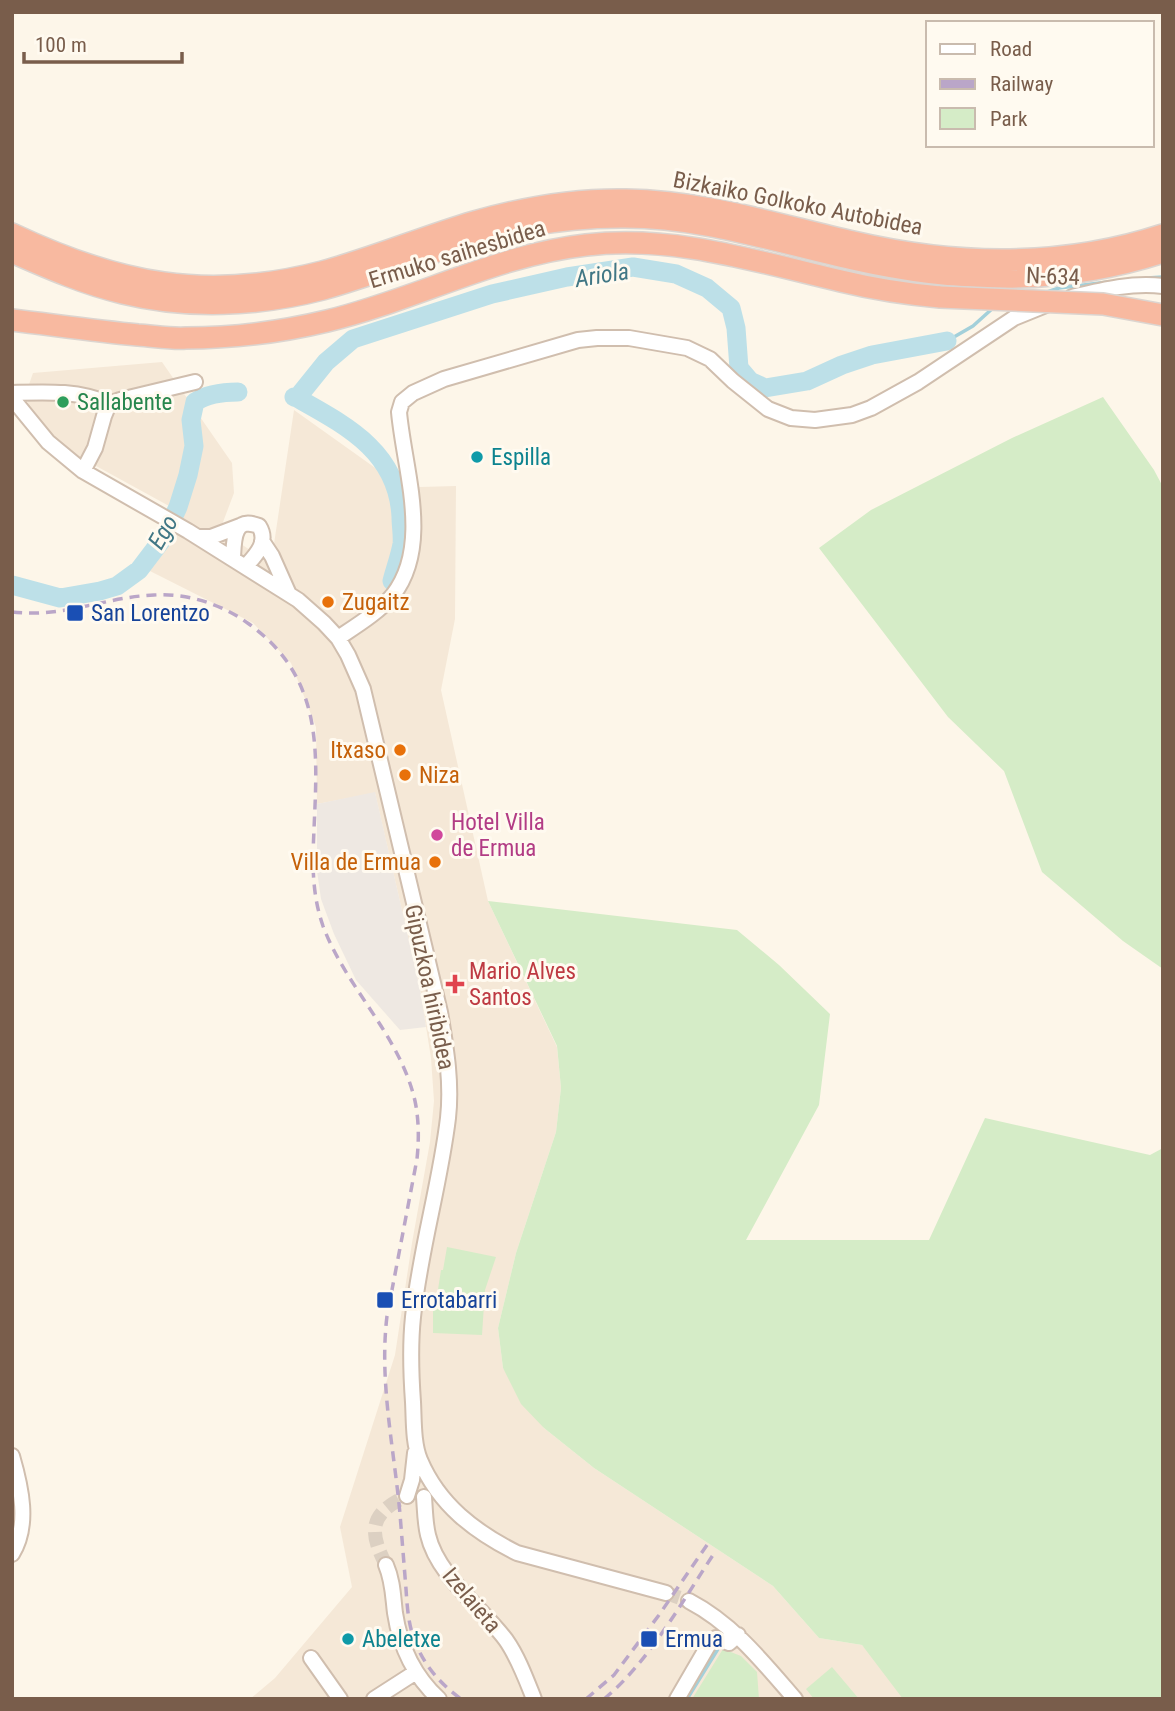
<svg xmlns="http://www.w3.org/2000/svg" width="1175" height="1711" viewBox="0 0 1175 1711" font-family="'Roboto Condensed',sans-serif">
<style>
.residential{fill:#f5e8d7}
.industrial{fill:#eee8e2}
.green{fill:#d5ecc7}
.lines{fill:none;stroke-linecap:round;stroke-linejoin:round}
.stream{stroke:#a3d0da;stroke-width:3.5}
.river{stroke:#bde0e8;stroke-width:19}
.minor-tunnel{stroke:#dcd0c2;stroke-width:14;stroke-dasharray:14 7;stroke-linecap:butt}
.minor-casing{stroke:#d0beae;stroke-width:18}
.highway-casing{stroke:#dcd5d0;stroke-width:24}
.minor{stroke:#fff;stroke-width:14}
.highway{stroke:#f8b9a0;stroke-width:21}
.rail{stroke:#baa6c8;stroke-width:3.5;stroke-dasharray:10 7;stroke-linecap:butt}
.highway-bridge-casing{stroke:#dcd5d0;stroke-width:24;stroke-linecap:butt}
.highway-bridge{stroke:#f8b9a0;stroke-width:21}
.leisure-dot{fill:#2e9e5b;stroke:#fffaf0;stroke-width:2.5}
.culture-dot{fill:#0f9aa8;stroke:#fffaf0;stroke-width:2.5}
.food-dot{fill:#e8710a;stroke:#fffaf0;stroke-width:2.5}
.transit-dot{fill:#1a4fb4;stroke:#fffaf0;stroke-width:2.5}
.hotel-dot{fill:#d1479c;stroke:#fffaf0;stroke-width:2.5}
.health-dot{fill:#e0444e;stroke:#fffaf0;stroke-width:2.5}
.labels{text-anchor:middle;stroke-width:6;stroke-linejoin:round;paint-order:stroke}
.street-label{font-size:23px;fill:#795d4b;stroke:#fffaf0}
.leisure-label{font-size:23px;fill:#27864d;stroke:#fffaf0;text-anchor:start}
.culture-label{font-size:23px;fill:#0d838f;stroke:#fffaf0;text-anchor:start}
.food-label{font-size:23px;fill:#c56008;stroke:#fffaf0;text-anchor:start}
.transit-label{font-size:23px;fill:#164399;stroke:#fffaf0;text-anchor:start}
.hotel-label{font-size:23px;fill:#b23c85;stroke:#fffaf0;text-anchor:start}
.health-label{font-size:23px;fill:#be3a42;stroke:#fffaf0;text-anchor:start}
.water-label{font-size:24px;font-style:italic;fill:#417785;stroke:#fffaf0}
</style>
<rect width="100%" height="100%" fill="#fdf6e9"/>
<path class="residential" d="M 162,362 L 232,463 L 234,493 L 220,530 L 271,564 L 294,410 L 395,482 L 420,487 L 456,486 L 455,619 L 441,690 L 488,901 L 557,1047 L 561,1088 L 556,1132 L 516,1253 L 498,1328 L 503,1368 L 544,1428 L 594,1468 L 773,1586 L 819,1638 L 862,1645 L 911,1699 L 250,1699 L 275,1678 L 352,1587 L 340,1527 L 395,1355 L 412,1243 L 430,1142 L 434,1101 L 431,1058 L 420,989 L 375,793 L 317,804 L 316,727 L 291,663 L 253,623 L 146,569 L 180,512 L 67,450 L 35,419 L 25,396 L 33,373 Z"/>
<path class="industrial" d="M 375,792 L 420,989 L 426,1027 L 400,1030 L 356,980 L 334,934 L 321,899 L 317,871 L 317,804 Z"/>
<path class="green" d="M 1103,397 L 1154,470 L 1163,487 L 1163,969 L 1123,941 L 1042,872 L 1004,771 L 948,717 L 819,548 L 871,510 L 1012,438 Z
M 488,901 L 737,930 L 779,965 L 830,1014 L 819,1105 L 746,1240 L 929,1240 L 985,1118 L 1150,1155 L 1163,1148 L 1163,1699 L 903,1699 L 862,1645 L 819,1638 L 773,1586 L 594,1468 L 544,1428 L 521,1404 L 503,1368 L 498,1328 L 516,1253 L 556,1132 L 561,1088 L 557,1046 Z
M 447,1247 L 496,1257 L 485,1290 L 482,1335 L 433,1333 L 433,1310 L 435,1309 L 441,1270 L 443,1270 Z
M 723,1649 L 741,1656 L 757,1672 L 759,1699 L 692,1699 Z
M 832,1667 L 859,1699 L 814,1699 L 806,1689 Z"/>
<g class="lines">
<path class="stream" d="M 1147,278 L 1163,277
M 1047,292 L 1059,288 L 1108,282
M 947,341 L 973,326 L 993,308
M 687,1699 L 721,1644"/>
<path class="river" d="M 294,397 L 297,398 C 347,426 398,452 401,517 C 401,526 403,536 402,544 C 400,556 395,569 392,581
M 297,398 L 326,362 L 353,339 L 492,294 L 567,277 L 633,267 L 676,274 L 707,288 L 731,308 L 736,328 L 739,368 L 750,381 L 765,388 L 807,381 L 842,365 L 872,355 L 947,341
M 12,585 L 60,598 L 100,591 L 117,586 L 139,570 L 164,537 L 178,507 L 188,475 L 194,446 L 191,420 L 195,402 C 207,394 224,392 238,392"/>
<path class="minor-tunnel" d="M 386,1565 C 369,1532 369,1514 405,1497
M 666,1593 L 689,1601"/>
<g class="minor-casing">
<path id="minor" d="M 1072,297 C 1101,290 1132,282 1163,286
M 12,393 C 45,392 79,390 109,404 L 120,400 L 195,382
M 12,398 L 48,442 L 83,471 L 188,531 L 298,600 L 324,623 L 338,638 L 348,655 L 363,689 L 440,1012 C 446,1048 452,1082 448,1118 C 440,1185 420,1250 413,1317 C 410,1345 411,1374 413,1402 C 414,1420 413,1443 420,1460 C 439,1505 475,1532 517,1553 L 666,1593
M 83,471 L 95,448 L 104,416 L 109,404
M 199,537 L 211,537 L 240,526
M 262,541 L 272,556 L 288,592
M 233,558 C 234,540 233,516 259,526 C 269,542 256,555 246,566
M 338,638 C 356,626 379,612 393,595 C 432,545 404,469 399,412 L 402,402 L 413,393 L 444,379 L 578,340 L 597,338 L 629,338 L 687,348 L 710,359 L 733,381 L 768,409 L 791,418 L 815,420 L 852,415 L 871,408 L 918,382 L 1014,318 L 1046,305
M 12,1456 C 21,1487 30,1525 12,1554
M 407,1496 L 412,1480 L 415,1453
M 424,1497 C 425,1509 425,1523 428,1535 C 437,1575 482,1608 506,1640 C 518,1657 526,1679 534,1699
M 386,1565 C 393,1581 393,1597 395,1613 C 400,1646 414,1676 439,1699
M 689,1601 C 733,1624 763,1662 795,1699
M 311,1658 L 340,1699
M 374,1699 L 416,1672
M 677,1699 L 709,1644 L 716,1638 L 729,1643 L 738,1635"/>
</g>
<g class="highway-casing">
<path id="highway" d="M 12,234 C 118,284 206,302 322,272 C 374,258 423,237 474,222 C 523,208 576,199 626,200 C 704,201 778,225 853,242 C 956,266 1062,268 1163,235
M 12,252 C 48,268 85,284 123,293 C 188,309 258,306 323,289 C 391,270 457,240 526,226 C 557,220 589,217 621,217 C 700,216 776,242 853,259 C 959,283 1058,286 1163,252
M 12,320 C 54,325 96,331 138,335 C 154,336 170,339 186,338 C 234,338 281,332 327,321 C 415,300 496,255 586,245 C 675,235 755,261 841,281 C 874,289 907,294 940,297"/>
</g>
<use href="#minor" class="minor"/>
<use href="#highway" class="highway"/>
<path class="rail" d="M 12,612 C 64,618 105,597 154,595 C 187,593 222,604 249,624 C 332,684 315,768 313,857 C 313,881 315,903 323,926 C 346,988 400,1035 415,1101 C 419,1120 419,1140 417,1159 L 387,1316 C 379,1382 394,1448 400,1514 C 402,1539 404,1564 406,1589 C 407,1604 408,1621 413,1636 C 422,1663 439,1683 461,1699
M 586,1699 L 614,1675 L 659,1615 L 707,1545
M 604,1699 C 649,1662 683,1600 715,1552"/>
<g class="highway-bridge-casing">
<path id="highway-bridge" d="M 940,297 L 1103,304 L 1163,315"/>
</g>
<use href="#highway-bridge" class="highway-bridge"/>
</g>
<circle class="leisure-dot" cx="63" cy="402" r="7"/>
<g class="culture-dot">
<circle cx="477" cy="457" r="7"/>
<circle cx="348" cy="1639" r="7"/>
</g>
<g class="food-dot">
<circle cx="328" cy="602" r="7"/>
<circle cx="400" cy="750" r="7"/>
<circle cx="405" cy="775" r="7"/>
<circle cx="435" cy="862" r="7"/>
</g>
<g class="transit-dot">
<rect x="66" y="604" width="18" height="18" rx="3.5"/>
<rect x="376" y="1291" width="18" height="18" rx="3.5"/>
<rect x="640" y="1630" width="18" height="18" rx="3.5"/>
</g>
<circle class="hotel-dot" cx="437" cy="835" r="7"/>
<path class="health-dot" d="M451.5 973.5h7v7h7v7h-7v7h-7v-7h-7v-7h7z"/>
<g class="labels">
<g class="street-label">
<text transform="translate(798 203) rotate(11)" y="8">Bizkaiko Golkoko Autobidea</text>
<text transform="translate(457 254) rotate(-17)" y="8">Ermuko saihesbidea</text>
<text transform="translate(1053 276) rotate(2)" y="8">N-634</text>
<text transform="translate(430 987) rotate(78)" y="8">Gipuzkoa hiribidea</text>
<text transform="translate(472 1600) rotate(50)" y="8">Izelaieta</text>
</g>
<g class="leisure-label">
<text x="77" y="410">Sallabente</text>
</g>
<g class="culture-label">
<text x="491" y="465">Espilla</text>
<text x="362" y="1647">Abeletxe</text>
</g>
<g class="food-label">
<text x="342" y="610">Zugaitz</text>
<text x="386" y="758" text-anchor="end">Itxaso</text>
<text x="419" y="783">Niza</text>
<text x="421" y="870" text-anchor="end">Villa de Ermua</text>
</g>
<g class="transit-label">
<text x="91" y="621">San Lorentzo</text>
<text x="401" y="1308">Errotabarri</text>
<text x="665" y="1647">Ermua</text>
</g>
<g class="hotel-label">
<text x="451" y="830">Hotel Villa<tspan x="451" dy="26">de Ermua</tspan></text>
</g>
<g class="health-label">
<text x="469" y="979">Mario Alves<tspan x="469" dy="26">Santos</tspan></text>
</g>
<g class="water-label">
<text transform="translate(602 275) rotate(-9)" y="8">Ariola</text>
<text transform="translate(163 532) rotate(-60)" y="8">Ego</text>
</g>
</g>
<rect width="1175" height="1711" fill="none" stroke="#795d4b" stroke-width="28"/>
<rect x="926" y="21" width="228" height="126" fill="#fffaf0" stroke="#c9bbae" stroke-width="2"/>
<rect x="940" y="44" width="35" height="10" fill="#ffffff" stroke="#c9bbae" stroke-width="2"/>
<text x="990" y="56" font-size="21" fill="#795d4b">Road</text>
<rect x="940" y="79" width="35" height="10" fill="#baa6c8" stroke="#c9bbae" stroke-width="2"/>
<text x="990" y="91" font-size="21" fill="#795d4b">Railway</text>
<rect x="940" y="108" width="35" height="21" fill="#d5ecc7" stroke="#c9bbae" stroke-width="2"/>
<text x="990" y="126" font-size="21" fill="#795d4b">Park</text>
<path d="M24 52v10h158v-10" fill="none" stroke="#795d4b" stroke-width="3.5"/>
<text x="35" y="52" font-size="21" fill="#795d4b" stroke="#fffaf0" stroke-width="5" paint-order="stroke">100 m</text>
</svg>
